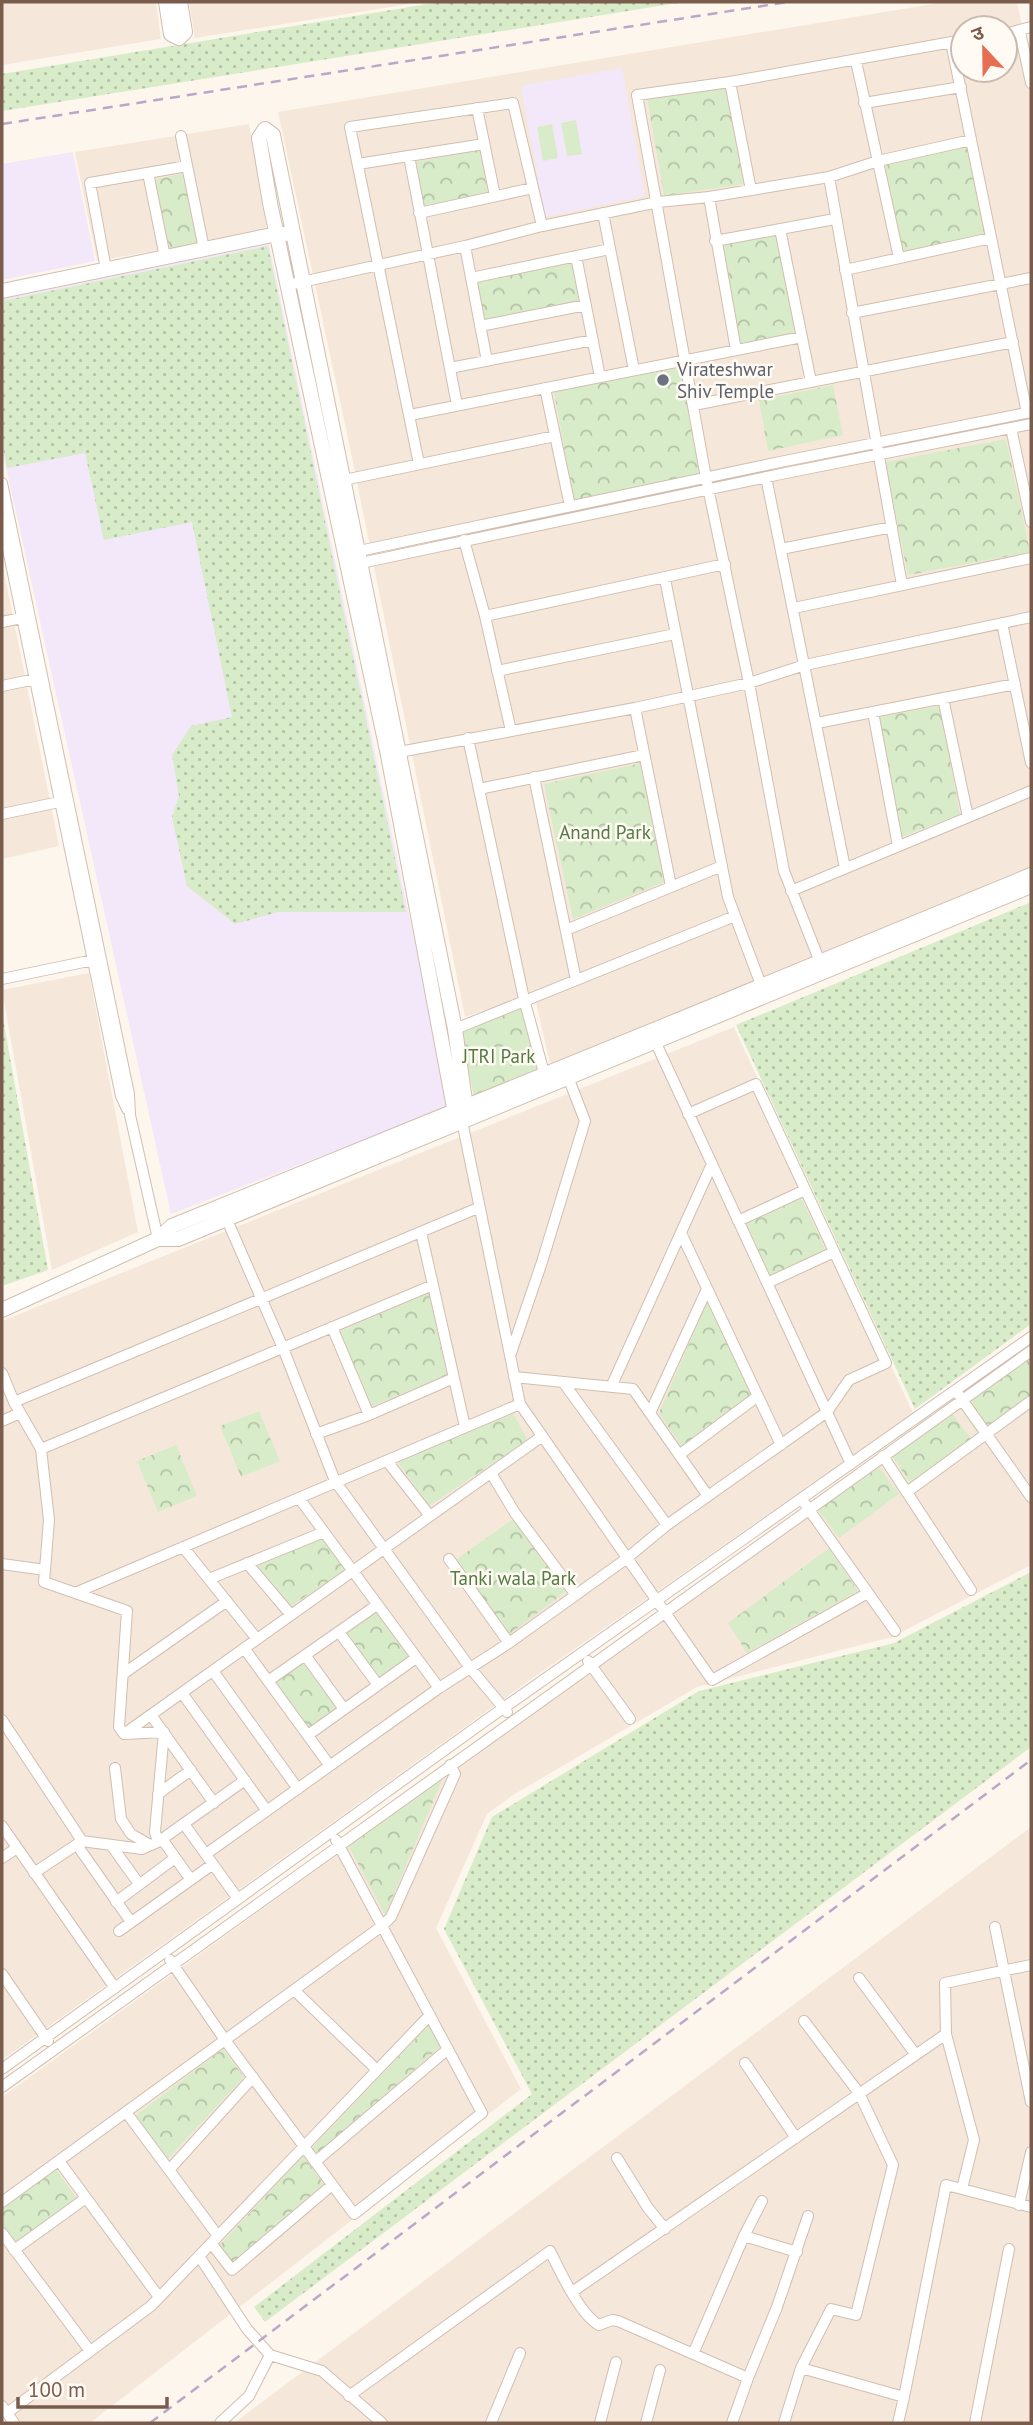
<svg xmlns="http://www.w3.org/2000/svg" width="1033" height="2425" viewBox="0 0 1033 2425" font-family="'PT Sans','Noto Sans Devanagari',sans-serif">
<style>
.residential{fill:#f5e8da;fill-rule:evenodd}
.education{fill:#f3e8fa}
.grass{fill:url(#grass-dots)}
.forest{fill:url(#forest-crowns)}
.pitch{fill:#d8ecc9}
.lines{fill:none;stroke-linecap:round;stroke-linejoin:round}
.minor-casing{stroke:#d1beb0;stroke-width:12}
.tertiary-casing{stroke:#d1beb0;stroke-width:16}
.minor{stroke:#fff;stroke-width:10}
.tertiary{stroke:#fff;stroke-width:14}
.rail{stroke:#b9a8c9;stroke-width:2.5;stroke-dasharray:10 7;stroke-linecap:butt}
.worship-dot{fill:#6b7280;stroke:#fffaf3;stroke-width:2.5}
.labels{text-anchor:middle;stroke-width:5;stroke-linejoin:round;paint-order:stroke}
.worship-label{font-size:19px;fill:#5b616d;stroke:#fffaf3;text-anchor:start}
.park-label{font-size:19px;fill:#537a41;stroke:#fffaf3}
</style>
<defs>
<pattern id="grass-dots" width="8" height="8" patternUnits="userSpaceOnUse" patternTransform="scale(1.75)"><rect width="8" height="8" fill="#d8ecc9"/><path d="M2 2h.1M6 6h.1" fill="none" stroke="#b4c2a5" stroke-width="1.8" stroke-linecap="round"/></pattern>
<pattern id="forest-crowns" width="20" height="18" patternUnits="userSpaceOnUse" patternTransform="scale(1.75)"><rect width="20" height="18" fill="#d8ecc9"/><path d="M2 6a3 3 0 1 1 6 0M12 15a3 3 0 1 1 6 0" fill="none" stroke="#b4c2a5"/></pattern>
</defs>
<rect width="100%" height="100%" fill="#fdf6ec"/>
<path class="residential" d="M 2,2 L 156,2 L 161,39 L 2,65 Z
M 189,2 L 422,2 L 195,38 Z
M 945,2 L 1017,2 L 1031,73 L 1031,871 L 550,1064 L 534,993 L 465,1017 L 349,443 L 278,112 ZM 963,28 L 1005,28 L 1005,70 L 963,70 Z
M 249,124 L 267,231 L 97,261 L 75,152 Z
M 2,562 L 59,846 L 2,859 Z
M 89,973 L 138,1232 L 52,1270 L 2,990 Z
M 734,1027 L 913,1413 L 530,1680 L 2,2060 L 2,1321 Z
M 1031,1358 L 1031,1565 L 892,1637 L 697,1687 L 513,1795 L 487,1814 L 436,1928 L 521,2089 L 90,2423 L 21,2423 L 2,2397 L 2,2097 L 807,1516 Z
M 1031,1827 L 1031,2423 L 234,2423 Z"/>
<path class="education" d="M 622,68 L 645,196 L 545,217 L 521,86 Z
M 73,152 L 95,261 L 2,280 L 2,164 Z
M 269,244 L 449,1107 L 171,1214 L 2,449 L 2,299 Z"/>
<path class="grass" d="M 440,2 L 684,2 L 2,111 L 2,74 Z
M 268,246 L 406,912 L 278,912 L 235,924 L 187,886 L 172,817 L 179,796 L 172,755 L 191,726 L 232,717 L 192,522 L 104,540 L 85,453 L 7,468 L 2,443 L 2,301 Z
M 1031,902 L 1031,1324 L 915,1409 L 736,1025 Z
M 2,1013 L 48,1270 L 2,1286 Z
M 1031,1572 L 1031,1747 L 265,2322 L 254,2307 L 532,2094 L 444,1929 L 492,1817 L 699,1691 L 894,1643 Z"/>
<path class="forest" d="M 726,87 L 744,184 L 664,196 L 647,98 Z
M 966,146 L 988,236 L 899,254 L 882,162 Z
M 480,150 L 488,194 L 424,206 L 415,162 Z
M 186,173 L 199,246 L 170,251 L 155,179 Z
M 778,233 L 798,335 L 739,346 L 720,244 Z
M 575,260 L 584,303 L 483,323 L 474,280 Z
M 682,367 L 702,475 L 574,501 L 554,392 Z
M 833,385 L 843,435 L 768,451 L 759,400 Z
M 1006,439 L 1030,552 L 908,575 L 885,462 Z
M 940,706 L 960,814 L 902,837 L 879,717 Z
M 642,763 L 667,881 L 573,919 L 544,784 Z
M 521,1004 L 540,1077 L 475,1103 L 461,1033 Z
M 801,1197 L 826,1251 L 771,1277 L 746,1223 Z
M 429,1293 L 447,1375 L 370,1407 L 338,1332 Z
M 707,1302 L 752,1394 L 682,1447 L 659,1413 Z
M 1031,1357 L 1031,1396 L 978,1434 L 960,1408 Z
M 259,1411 L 280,1461 L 241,1477 L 220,1426 Z
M 952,1413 L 971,1439 L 911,1484 L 892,1456 Z
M 513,1414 L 528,1440 L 429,1506 L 397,1461 Z
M 176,1445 L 197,1496 L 158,1512 L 137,1461 Z
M 879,1467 L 899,1494 L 839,1538 L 818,1510 Z
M 515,1518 L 568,1590 L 508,1635 L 454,1561 Z
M 322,1538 L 346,1570 L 291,1606 L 257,1566 Z
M 829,1548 L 858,1591 L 747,1653 L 728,1623 Z
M 376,1608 L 411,1657 L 379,1680 L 344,1631 Z
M 305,1659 L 339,1708 L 309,1729 L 274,1680 Z
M 443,1778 L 385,1915 L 348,1845 Z
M 429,2025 L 441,2046 L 316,2155 L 311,2149 Z
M 223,2049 L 244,2077 L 167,2160 L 135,2116 Z
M 303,2156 L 324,2184 L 232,2263 L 219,2246 Z
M 56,2169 L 77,2199 L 16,2243 L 2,2224 L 2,2208 Z"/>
<path class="pitch" d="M 576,120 L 582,154 L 567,156 L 561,123 Z
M 552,124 L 558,158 L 543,161 L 537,127 Z"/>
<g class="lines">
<g class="minor-casing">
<path id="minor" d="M 1020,32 L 1031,83
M 1005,34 L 1031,27
M 951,42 L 1027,413
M 856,61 L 899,258
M 730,82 L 751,190
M 864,103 L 961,87
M 477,108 L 495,196
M 181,136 L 204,249
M 409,156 L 457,405
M 358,164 L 484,144
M 148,173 L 165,257
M 829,177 L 902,585
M 709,197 L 736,350
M 419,213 L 533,188
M 603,213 L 634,370
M 780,229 L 811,382
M 715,241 L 835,219
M 465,246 L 487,361
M 576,256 L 600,377
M 106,269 L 90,183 L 187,166
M 845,270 L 991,238
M 471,278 L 610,249
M 288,285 L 465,246 L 542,226 L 658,202 L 709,197 L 829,177 L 878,161 L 971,140
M 852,313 L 1031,278
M 480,326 L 586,305
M 450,368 L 593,340
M 545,388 L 570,506
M 694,405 L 1013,342
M 410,415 L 802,337
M 1011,428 L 1031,522
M 419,464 L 350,127 L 513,103 L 542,226
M 766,477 L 845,868
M 344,480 L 555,436
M 2,483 L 129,1094 L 130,1115 L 158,1239
M 2,520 L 121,1096 L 127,1109
M 464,540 L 485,616 L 511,731
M 781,549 L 892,527
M 354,555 L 359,551 L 780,462 L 1031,412
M 355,562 L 361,563 L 781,474 L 1031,424
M 665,579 L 728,897 L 761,985
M 794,608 L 1031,558
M 485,616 L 725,564
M 2,622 L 22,618
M 1002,623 L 1031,763
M 497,671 L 675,634
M 2,686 L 40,678
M 943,698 L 968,817
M 635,708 L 671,886
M 873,712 L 898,846
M 817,723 L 1015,684
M 468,738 L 524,999 L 544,1073
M 394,753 L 635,708 L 749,683 L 805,665 L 1031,617
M 534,777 L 576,980
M 479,789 L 644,755
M 2,814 L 64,801
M 791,891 L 1031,791
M 566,930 L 722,866
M 820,962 L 784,871 L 749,683 L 706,478 L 637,95 L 730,82 L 963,40
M 2,979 L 98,959
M 455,1029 L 735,916
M 655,1041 L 851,1464
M 462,1121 L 520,1404 L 712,1680 L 868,1593
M 224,1213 L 283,1348 L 335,1481 L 471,1669 L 507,1712
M 738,1221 L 805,1190
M 421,1232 L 465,1427
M 681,1233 L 781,1445
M 767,1283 L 834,1252
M 332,1327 L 369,1415
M 511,1353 L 542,1262 L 585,1121 L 568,1077
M 2,1373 L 14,1402 L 41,1449 L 49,1520 L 44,1582 L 127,1611 L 119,1727 L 124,1734
M 514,1377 L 633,1389 L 708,1496
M 563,1382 L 667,1525
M 611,1387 L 712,1164
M 958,1394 L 1031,1497
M 14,1402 L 478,1208
M 650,1413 L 707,1289
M 2,1421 L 20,1413
M 316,1434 L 369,1415 L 454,1378
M 41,1449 L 433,1285
M 679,1455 L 758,1396
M 883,1456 L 971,1590
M 387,1461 L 430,1516
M 491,1473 L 515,1513 L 576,1595
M 907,1492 L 1031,1401
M 299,1498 L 439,1688
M 805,1504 L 895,1631
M 183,1547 L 257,1639
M 449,1559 L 509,1643
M 247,1563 L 291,1615
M 2,1564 L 45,1570
M 209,1579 L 324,1532
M 75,1593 L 520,1404
M 339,1632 L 378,1685
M 244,1648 L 330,1766
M 305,1655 L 344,1709
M 588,1661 L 630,1719
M 213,1671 L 298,1789
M 123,1674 L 227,1601
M 268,1681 L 377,1605
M 182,1693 L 267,1811
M 151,1715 L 214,1803
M 2,1720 L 82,1841
M 124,1734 L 541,1437
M 124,1734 L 164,1732 L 155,1832 L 158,1842
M 308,1735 L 416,1658
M 115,1768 L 121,1819 L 131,1834 L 150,1845
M 158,1794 L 191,1770
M 184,1824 L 238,1899
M 2,1826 L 115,1988
M 162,1839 L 191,1880
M 77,1845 L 131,1922
M 111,1845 L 139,1884
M 206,1854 L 439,1688 L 509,1643 L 626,1559 L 667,1525 L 827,1412 L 849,1380 L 886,1363 L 756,1084 L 688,1114
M 2,1858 L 17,1848
M 34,1873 L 82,1841 L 142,1849 L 158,1842 L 245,1780
M 116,1902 L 175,1858
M 995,1927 L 1031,2102
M 119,1931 L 213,1864
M 170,1960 L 225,2040 L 354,2214 L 482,2113 L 336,1840
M 2,1974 L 48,2041
M 859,1978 L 916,2055
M 294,1990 L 377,2070
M 745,2063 L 796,2138
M 2,2069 L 485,1721 L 1031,1337
M 2,2087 L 1031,1351
M 126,2112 L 218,2236
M 617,2158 L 648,2208 L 665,2229
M 59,2161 L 159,2297
M 315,2162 L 448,2049
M 169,2170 L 253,2077
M 962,2189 L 1031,2207
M 2,2202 L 382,1926 L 391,1917 L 455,1774 L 450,1765
M 1019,2205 L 1031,2152
M 2,2233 L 90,2351
M 744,2236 L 797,2252
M 211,2243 L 232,2270 L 332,2185
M 14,2250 L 86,2198
M 199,2256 L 247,2329 L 270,2355 L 322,2371 L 382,2423
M 572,2292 L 946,2034
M 693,2354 L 744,2236 L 762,2201
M 801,2368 L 831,2309 L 856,2315 L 893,2165 L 859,2093 L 804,2021
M 349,2396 L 550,2251 C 560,2271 580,2315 599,2325 L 612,2320 L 618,2321 L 748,2378 L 777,2307 L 808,2216
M 2,2406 L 14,2423
M 7,2413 L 151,2306 L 430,2015
M 220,2423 L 249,2396 L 270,2355
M 491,2423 L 520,2353
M 600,2423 L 616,2362
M 646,2423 L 660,2370
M 732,2423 L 748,2378
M 784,2423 L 801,2368 L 904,2397 L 946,2185 L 962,2189 L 974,2140 L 946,2034 L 945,1983 L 1031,1965
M 898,2423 L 904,2397
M 975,2423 L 1009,2249"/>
</g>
<g class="tertiary-casing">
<path id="tertiary" d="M 166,2 L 171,34 L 179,38 L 185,32 L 180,2
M 265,129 L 273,135 L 287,203 L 455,1029 L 466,1108 L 462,1121 L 455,1113 L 388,755 L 270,203 L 259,138 Z
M 2,291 L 277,234 L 285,234
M 158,1239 L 178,1239 L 1031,886
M 2,1310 L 158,1239 L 172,1226 C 459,1110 745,993 1031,875"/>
</g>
<use href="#minor" class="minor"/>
<use href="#tertiary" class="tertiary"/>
<path class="rail" d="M 2,124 L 788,2
M 150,2423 L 1031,1760"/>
</g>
<circle class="worship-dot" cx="663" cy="380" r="7"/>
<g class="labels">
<g class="worship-label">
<text x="677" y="376">Virateshwar<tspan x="677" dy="22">Shiv Temple</tspan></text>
</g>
<g class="park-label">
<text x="605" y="839">Anand Park</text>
<text x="499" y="1063">JTRI Park</text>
<text x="513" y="1585">Tanki wala Park</text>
</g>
</g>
<rect width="1033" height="2425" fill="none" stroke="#7a5c4d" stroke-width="7"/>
<g transform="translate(984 49) rotate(338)"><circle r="33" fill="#fffaf3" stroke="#cabbb1" stroke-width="2"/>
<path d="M0-5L12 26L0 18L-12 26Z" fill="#e76f51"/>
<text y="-10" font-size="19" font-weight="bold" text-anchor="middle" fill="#7a5c4d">उ</text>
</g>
<path d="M18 2397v10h149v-10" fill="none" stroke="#7a5c4d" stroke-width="3.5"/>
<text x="28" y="2397" font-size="21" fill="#7a5c4d" stroke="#fffaf3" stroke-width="5" paint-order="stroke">100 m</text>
</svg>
